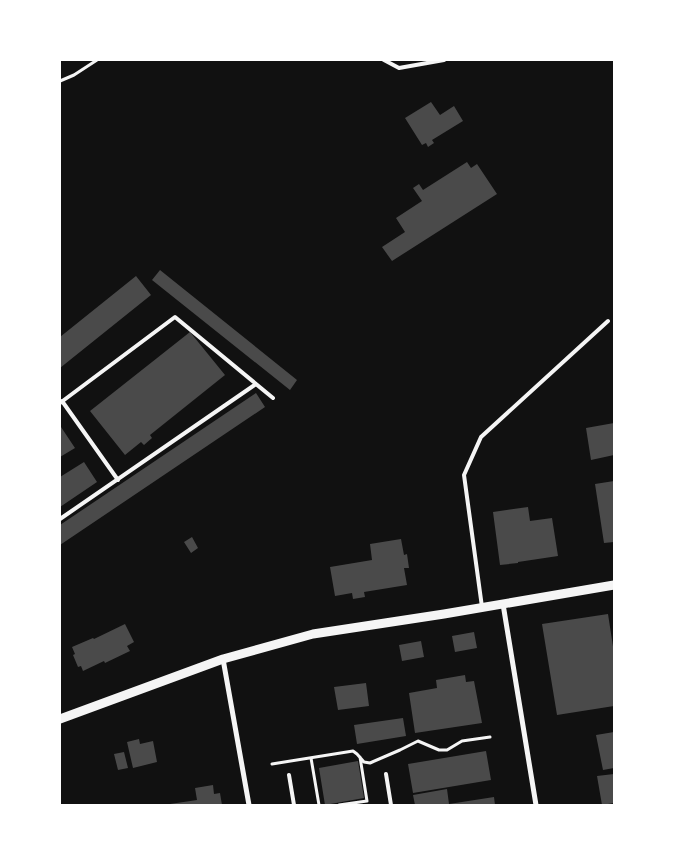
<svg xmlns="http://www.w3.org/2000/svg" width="674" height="865" viewBox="0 0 674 865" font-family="'Source Sans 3',sans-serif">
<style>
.building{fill:#4a4a4a}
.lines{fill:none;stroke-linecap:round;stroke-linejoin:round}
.path{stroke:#f5f5f5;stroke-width:3}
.service{stroke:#f5f5f5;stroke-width:4}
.minor{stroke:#f5f5f5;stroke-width:5}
.tertiary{stroke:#f5f5f5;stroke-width:9}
</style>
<rect width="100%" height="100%" fill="#111"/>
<path class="building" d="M 431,102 L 440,115 L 454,106 L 463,121 L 432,140 L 434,143 L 428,147 L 426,143 L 422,145 L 405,118 Z
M 467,162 L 471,168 L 477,164 L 497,194 L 392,261 L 382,247 L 405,232 L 396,218 L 422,201 L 413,188 L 419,184 L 423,190 Z
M 160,270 L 297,380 L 290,390 L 152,280 Z
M 136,276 L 151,295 L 60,368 L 60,337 Z
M 190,332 L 225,375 L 150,435 L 152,438 L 144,445 L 141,442 L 125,455 L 90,411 Z
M 256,393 L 265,407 L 60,545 L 60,525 Z
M 614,423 L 614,455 L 591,460 L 586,428 Z
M 61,427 L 75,448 L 60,457 L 60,428 Z
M 84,462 L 97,482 L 60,507 L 60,477 Z
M 614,481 L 614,542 L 604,543 L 595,484 Z
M 528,507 L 530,521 L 552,518 L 558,556 L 518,562 L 518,563 L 500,565 L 493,512 Z
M 192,537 L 198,548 L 191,553 L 184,542 Z
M 401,539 L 404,555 L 407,554 L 409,568 L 404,568 L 407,585 L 364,592 L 365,597 L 353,599 L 352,593 L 335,596 L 330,567 L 372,560 L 370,544 Z
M 608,614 L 614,653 L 614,706 L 557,715 L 542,624 Z
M 125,624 L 134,642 L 127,646 L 130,651 L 105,663 L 104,661 L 83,671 L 81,666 L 78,667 L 73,655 L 75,654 L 72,647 L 93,638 L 94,639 Z
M 474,632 L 477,648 L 455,652 L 452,636 Z
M 421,641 L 424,657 L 402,661 L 399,645 Z
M 465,675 L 466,682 L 474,681 L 482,723 L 415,733 L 409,693 L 437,688 L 436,680 Z
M 366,683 L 369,706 L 338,710 L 334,687 Z
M 403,718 L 406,736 L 357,744 L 354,725 Z
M 614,732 L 614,768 L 603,770 L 596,735 Z
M 139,739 L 140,744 L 153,741 L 157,762 L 133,768 L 127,742 Z
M 486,751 L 491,780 L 413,793 L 408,764 Z
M 124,752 L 128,768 L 118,770 L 114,754 Z
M 358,761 L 364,798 L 325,805 L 319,768 Z
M 614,774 L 614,803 L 602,805 L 597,776 Z
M 213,785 L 214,794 L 220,793 L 222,805 L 170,805 L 170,804 L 197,800 L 195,788 Z
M 447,789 L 449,804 L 494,797 L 495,805 L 415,805 L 413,795 Z"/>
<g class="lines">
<path class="path" d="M 60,81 L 74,75 L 97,60
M 311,758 L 319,805
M 272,764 L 353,751 L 357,754 L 364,762 L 370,763 L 400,750 L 418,741 L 439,750 L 447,750 L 462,741 L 490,737
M 339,805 L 367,801 L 360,757"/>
<path class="service" d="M 384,60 L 399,68 L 444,60
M 62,401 L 118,480
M 60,403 L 175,317 L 273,398
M 60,519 L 256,384
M 482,607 L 464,475 L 481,437 L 608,321
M 386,774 L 391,805
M 289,775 L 294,805"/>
<path class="minor" d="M 503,604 L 536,805
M 223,659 L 249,805"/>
<path class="tertiary" d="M 60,719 L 223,659 L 313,634 L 444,614 L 614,585"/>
</g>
<rect width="674" height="865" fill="none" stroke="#ffffff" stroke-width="122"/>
</svg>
